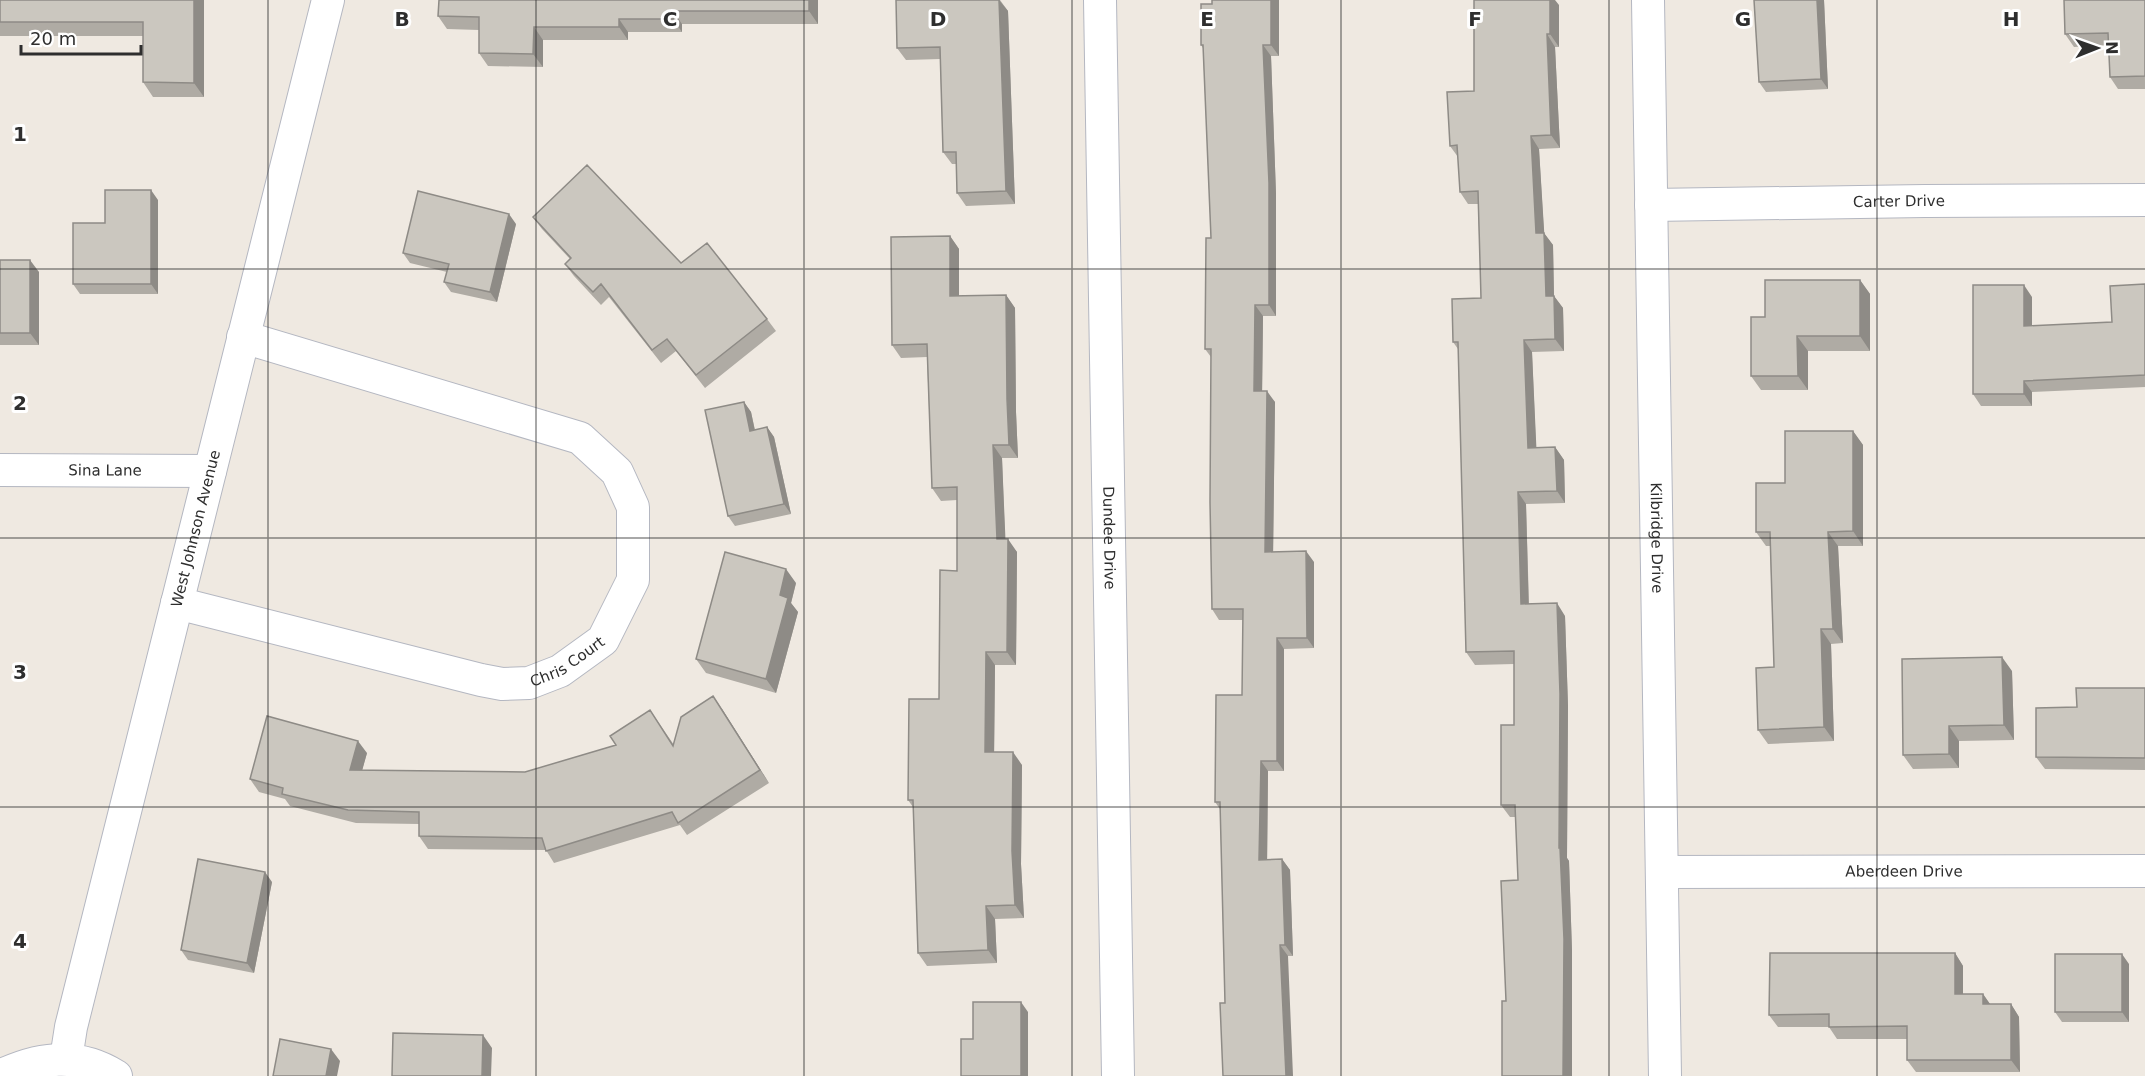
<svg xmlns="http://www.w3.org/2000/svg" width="2145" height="1076" viewBox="0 0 2145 1076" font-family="'DejaVu Sans',sans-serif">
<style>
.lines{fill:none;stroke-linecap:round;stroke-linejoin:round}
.minor-casing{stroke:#b4b7c1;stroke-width:34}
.minor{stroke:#fff;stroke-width:32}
.wall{fill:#afaba4}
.shaded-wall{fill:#8e8b86}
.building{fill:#cbc7bf;stroke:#8e8b86;stroke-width:1.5}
.grid{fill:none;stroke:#2e2e2e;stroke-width:1.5;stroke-opacity:0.55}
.labels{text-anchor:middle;stroke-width:6;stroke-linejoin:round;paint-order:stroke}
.street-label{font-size:15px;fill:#2e2e2e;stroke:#fff}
.grid-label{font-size:20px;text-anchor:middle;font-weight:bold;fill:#2e2e2e;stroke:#fff;stroke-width:6;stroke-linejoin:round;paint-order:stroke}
</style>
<rect width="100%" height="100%" fill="#efe9e1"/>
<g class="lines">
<g class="minor-casing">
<g id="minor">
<path id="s1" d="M 1100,0 L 1118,1076"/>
<path id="s2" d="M 1648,0 L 1665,1076"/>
<path id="s3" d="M 1651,205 L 1925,201 L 2145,200"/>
<path id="s4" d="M 0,470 L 210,471"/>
<path id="s5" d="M 177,603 L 481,680 L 502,684 L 529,683 L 560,671 L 603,640 L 633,580 L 633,507 L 617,472 L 580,438 L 243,337"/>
<path id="s6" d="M 1662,872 L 2145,871"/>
<path id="s7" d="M 66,1059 L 71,1027 L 328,0"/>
<path d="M 0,1076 C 39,1057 78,1052 116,1076"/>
</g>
</g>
<use href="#minor" class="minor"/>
</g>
<path class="wall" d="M 0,0 L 204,0 L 204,97 L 153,97 L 143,82 L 143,36 L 0,36 Z
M 439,0 L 818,0 L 818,24 L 682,24 L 682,32 L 628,32 L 628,40 L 543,40 L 543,67 L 488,66 L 479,53 L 479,30 L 447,29 L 438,16 Z
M 896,0 L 1000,0 L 1008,11 L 1015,204 L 966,206 L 957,193 L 956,164 L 952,164 L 943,152 L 940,59 L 906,60 L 897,48 Z
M 1279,0 L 1279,56 L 1271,56 L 1276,194 L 1276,316 L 1263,316 L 1262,391 L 1275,402 L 1273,552 L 1314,562 L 1314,648 L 1284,649 L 1284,771 L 1268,771 L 1267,860 L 1282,859 L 1290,870 L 1293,956 L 1288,956 L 1225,1003 L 1220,809 L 1215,802 L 1242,695 L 1243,620 L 1219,620 L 1212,609 L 1211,357 L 1205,349 L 1211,238 L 1203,48 L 1201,45 Z
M 1754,0 L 1824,0 L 1828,89 L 1766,92 L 1759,82 Z
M 2145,0 L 2145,89 L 2118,89 L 2110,77 L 2109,45 L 2074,47 L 2065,34 Z
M 1559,5 L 1559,47 L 1555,47 L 1560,148 L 1539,149 L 1544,233 L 1553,245 L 1554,296 L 1563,308 L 1564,351 L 1532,352 L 1536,448 L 1555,447 L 1564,460 L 1565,503 L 1526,504 L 1529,604 L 1565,616 L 1568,706 L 1567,858 L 1569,861 L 1572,951 L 1572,1076 L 1502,1076 L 1506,1001 L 1518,880 L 1516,817 L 1510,817 L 1501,805 L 1514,725 L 1514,664 L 1475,665 L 1466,652 L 1458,349 L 1453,342 L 1481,298 L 1478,204 L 1468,204 L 1460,192 L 1458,157 L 1450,146 L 1474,91 Z
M 158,200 L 158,294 L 80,294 L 73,284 L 105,223 Z
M 533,217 L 681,263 L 767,319 L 776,331 L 705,388 L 676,351 L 661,363 L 609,297 L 601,305 L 574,276 L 565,264 L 570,259 L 542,229 Z
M 516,224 L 497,302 L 451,292 L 444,282 L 447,272 L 410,263 L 403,253 Z
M 950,236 L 959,249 L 959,296 L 1006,295 L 1015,308 L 1016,412 L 1018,458 L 1002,458 L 1005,539 L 1017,552 L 1016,665 L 995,665 L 994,752 L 1022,765 L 1021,864 L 1024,918 L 995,919 L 997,963 L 927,966 L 918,953 L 913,807 L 908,800 L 939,699 L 957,571 L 957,500 L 941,501 L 932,488 L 927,357 L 901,358 L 892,345 Z
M 0,260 L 39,272 L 39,345 L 0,345 Z
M 1860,280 L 1870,294 L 1870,351 L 1808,351 L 1808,390 L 1761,390 L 1751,376 L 1765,317 Z
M 2145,284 L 2145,387 L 2032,392 L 2032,406 L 1981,406 L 1973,394 L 2032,297 L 2032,326 L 2112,322 Z
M 744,402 L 751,412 L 755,430 L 767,427 L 774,437 L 791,514 L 735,526 L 728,516 Z
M 1853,431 L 1863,445 L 1863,546 L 1838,546 L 1843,643 L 1831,644 L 1834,741 L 1768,744 L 1758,730 L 1774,667 L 1770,546 L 1766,546 L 1756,532 L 1785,483 Z
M 796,583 L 791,603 L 798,612 L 776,693 L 706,673 L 696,659 Z
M 2012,671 L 2014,740 L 1959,741 L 1959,768 L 1913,769 L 1903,755 Z
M 2145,688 L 2145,770 L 2045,769 L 2036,757 L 2077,707 Z
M 722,709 L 769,783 L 687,835 L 680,825 L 554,863 L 546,850 L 428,849 L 419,836 L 419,824 L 356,823 L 290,806 L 285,799 L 259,792 L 250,779 L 367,753 L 362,770 L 525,772 L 616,745 L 650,710 L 674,745 Z
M 272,882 L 254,973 L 188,960 L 181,950 Z
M 1955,953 L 1963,966 L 1963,994 L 1983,994 L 1990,1004 L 2011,1004 L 2019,1017 L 2020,1072 L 1916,1072 L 1907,1060 L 1907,1039 L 1837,1039 L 1829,1027 L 1778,1027 L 1769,1015 Z
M 2129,964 L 2129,1022 L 2062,1022 L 2055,1012 Z"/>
<path class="shaded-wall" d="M 194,0 L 204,0 L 204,97 L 194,83 Z
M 809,0 L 818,0 L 818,24 L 809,11 Z
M 999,0 L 1008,11 L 1015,204 L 1006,191 Z
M 1271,0 L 1279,0 L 1279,56 L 1271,45 Z
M 1550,0 L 1555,0 L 1559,5 L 1559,47 L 1550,34 Z
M 1817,0 L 1824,0 L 1828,89 L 1821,79 Z
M 673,11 L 682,24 L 682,32 L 673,19 Z
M 619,19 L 628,32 L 628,40 L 619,27 Z
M 534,27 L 543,40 L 543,67 L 533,54 Z
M 1547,34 L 1555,47 L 1560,148 L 1551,135 Z
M 1263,45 L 1271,56 L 1276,194 L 1276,316 L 1269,305 Z
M 1531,136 L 1539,149 L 1545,245 L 1544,233 L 1553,245 L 1554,296 L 1563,308 L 1564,351 L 1555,339 L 1546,296 L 1536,233 Z
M 151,190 L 158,200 L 158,294 L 151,284 Z
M 509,214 L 516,224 L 497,302 L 490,292 Z
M 950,236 L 959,249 L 959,309 L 950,296 Z
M 30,260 L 39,272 L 39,345 L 30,333 Z
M 1860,280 L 1870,294 L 1870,351 L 1860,336 Z
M 2024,285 L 2032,297 L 2032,338 L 2024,326 Z
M 1006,295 L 1015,308 L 1016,412 L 1018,458 L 1009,445 L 1007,399 Z
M 1255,305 L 1263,316 L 1262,401 L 1254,391 Z
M 1797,336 L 1808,351 L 1808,390 L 1798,376 Z
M 1524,340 L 1532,352 L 1537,461 L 1528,448 Z
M 2024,381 L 2032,392 L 2032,406 L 2024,394 Z
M 1267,391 L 1275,402 L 1273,562 L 1265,552 Z
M 744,402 L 751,412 L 757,441 L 750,431 Z
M 767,427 L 774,437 L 791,514 L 784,504 Z
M 1853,431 L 1863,445 L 1863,546 L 1853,531 Z
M 993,445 L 1002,458 L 1006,552 L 997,539 Z
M 1555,447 L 1564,460 L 1565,503 L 1557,491 Z
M 1518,492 L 1526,504 L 1529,617 L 1521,604 Z
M 1828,532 L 1838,546 L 1843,643 L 1833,629 Z
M 1008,539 L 1017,552 L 1016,665 L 1007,652 Z
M 1306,551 L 1314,562 L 1314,648 L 1307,638 Z
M 786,569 L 796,583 L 791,603 L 798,612 L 776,693 L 766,679 L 780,595 Z
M 1557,603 L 1565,616 L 1568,706 L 1567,858 L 1569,861 L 1572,951 L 1572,1076 L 1563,1076 L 1559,848 Z
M 1821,629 L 1831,644 L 1834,741 L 1824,727 Z
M 1277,638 L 1284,649 L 1284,771 L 1277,761 Z
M 986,652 L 995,665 L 994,765 L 985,752 Z
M 2002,657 L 2012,671 L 2014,740 L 2004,725 Z
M 713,696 L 722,709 L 769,783 L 760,770 Z
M 1949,726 L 1959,741 L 1959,768 L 1949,754 Z
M 358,741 L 367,753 L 359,782 L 350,770 Z
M 1013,752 L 1022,765 L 1021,864 L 1024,918 L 1015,905 L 1012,851 Z
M 1261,761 L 1268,771 L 1267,871 L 1259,860 Z
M 1282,859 L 1290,870 L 1293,956 L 1285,945 Z
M 265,872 L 272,882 L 254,973 L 247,963 Z
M 986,906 L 995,919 L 997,963 L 988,950 Z
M 1280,945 L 1288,956 L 1293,1076 L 1286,1076 Z
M 1955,953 L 1963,966 L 1963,1007 L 1955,994 Z
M 2122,954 L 2129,964 L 2129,1022 L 2122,1012 Z
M 1983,994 L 1992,1007 L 1983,1004 Z
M 1021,1002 L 1028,1012 L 1028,1076 L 1021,1076 Z
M 2011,1004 L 2019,1017 L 2020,1072 L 2011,1060 Z
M 483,1035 L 492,1048 L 491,1076 L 482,1076 Z
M 331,1049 L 340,1061 L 337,1076 L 326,1076 Z"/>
<path class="building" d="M 0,0 L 194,0 L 194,83 L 143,82 L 143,22 L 0,22 Z
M 439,0 L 809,0 L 809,11 L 673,11 L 673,19 L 619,19 L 619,27 L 534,27 L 533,54 L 479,53 L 479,17 L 438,16 Z
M 896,0 L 999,0 L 1006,191 L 957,193 L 956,152 L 943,152 L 940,47 L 897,48 Z
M 1212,0 L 1271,0 L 1271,45 L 1263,45 L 1269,183 L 1269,305 L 1255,305 L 1254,391 L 1267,391 L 1265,552 L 1306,551 L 1307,638 L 1277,638 L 1277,761 L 1261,761 L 1259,860 L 1282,859 L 1285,945 L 1280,945 L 1286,1076 L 1223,1076 L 1220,1003 L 1225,1003 L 1220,802 L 1215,802 L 1216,695 L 1242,695 L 1243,609 L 1212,609 L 1210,502 L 1211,349 L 1205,349 L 1206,238 L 1211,238 L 1203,45 L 1201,45 L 1201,4 L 1212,4 Z
M 1474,0 L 1550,0 L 1550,34 L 1547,34 L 1551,135 L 1531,136 L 1536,233 L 1544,233 L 1546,296 L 1554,296 L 1555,339 L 1524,340 L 1528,448 L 1555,447 L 1557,491 L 1518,492 L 1521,604 L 1557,603 L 1560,694 L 1559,848 L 1560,848 L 1564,939 L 1563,1076 L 1502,1076 L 1502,1001 L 1506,1001 L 1501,881 L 1518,880 L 1515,805 L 1501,805 L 1501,725 L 1514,725 L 1514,651 L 1466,652 L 1458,342 L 1453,342 L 1452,299 L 1481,298 L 1478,191 L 1460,192 L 1457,145 L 1450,146 L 1447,92 L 1474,91 Z
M 1754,0 L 1817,0 L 1821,79 L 1759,82 Z
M 2064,0 L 2145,0 L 2145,76 L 2110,77 L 2108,33 L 2065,34 Z
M 587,165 L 681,263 L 707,243 L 767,319 L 696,375 L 667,339 L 652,350 L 601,284 L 593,292 L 565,264 L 571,258 L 533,217 Z
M 105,190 L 151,190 L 151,284 L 73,284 L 73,223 L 105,223 Z
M 418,191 L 509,214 L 490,292 L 444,282 L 449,264 L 403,253 Z
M 950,236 L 950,296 L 1006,295 L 1007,399 L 1009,445 L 993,445 L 997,539 L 1008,539 L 1007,652 L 986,652 L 985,752 L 1013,752 L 1012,851 L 1015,905 L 986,906 L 988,950 L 918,953 L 913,800 L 908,800 L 909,699 L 939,699 L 940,570 L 957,571 L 957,487 L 932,488 L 927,344 L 892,345 L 891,237 Z
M 0,260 L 30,260 L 30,333 L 0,333 Z
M 1765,280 L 1860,280 L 1860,336 L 1797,336 L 1798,376 L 1751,376 L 1751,317 L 1765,317 Z
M 2145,284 L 2145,375 L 2024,381 L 2024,394 L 1973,394 L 1973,285 L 2024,285 L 2024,326 L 2112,322 L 2110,286 Z
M 744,402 L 750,431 L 767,427 L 784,504 L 728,516 L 705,410 Z
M 1785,431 L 1853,431 L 1853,531 L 1828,532 L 1833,629 L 1821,629 L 1824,727 L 1758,730 L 1756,668 L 1774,667 L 1770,532 L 1756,532 L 1756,483 L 1785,483 Z
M 725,552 L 786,569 L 780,595 L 788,598 L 766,679 L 696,659 Z
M 2002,657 L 2004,725 L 1949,726 L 1949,754 L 1903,755 L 1902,659 Z
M 2076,688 L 2145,688 L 2145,758 L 2036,757 L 2036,708 L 2077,707 Z
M 713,696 L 760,770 L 678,823 L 672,812 L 546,851 L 542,838 L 419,836 L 419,812 L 348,810 L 282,794 L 283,788 L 250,779 L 267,716 L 358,741 L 350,770 L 525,772 L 616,745 L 610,736 L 650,710 L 673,746 L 681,717 Z
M 198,859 L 265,872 L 247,963 L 181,950 Z
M 1770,953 L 1955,953 L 1955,994 L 1983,994 L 1983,1004 L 2011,1004 L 2011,1060 L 1907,1060 L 1907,1026 L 1829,1027 L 1829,1014 L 1769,1015 Z
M 2055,954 L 2122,954 L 2122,1012 L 2055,1012 Z
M 973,1002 L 1021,1002 L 1021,1076 L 961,1076 L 961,1039 L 973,1039 Z
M 393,1033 L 483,1035 L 482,1076 L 392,1076 Z
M 280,1039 L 331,1049 L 326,1076 L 273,1076 Z"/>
<path class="grid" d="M 268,0 L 268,1076M 536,0 L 536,1076M 804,0 L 804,1076M 1072,0 L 1072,1076M 1341,0 L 1341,1076M 1609,0 L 1609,1076M 1877,0 L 1877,1076M 0,269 L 2145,269M 0,538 L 2145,538M 0,807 L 2145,807"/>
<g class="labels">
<g class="street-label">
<text dy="5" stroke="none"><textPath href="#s3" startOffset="248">Carter Drive</textPath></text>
<text dy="5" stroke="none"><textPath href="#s4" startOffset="105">Sina Lane</textPath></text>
<text dy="5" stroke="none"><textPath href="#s7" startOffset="546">West Johnson Avenue</textPath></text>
<text dy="5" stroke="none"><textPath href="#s1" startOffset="538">Dundee Drive</textPath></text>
<text dy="5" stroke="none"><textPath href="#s2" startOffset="538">Kilbridge Drive</textPath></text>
<text dy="5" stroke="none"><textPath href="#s5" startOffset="406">Chris Court</textPath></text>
<text dy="5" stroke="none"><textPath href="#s6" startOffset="242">Aberdeen Drive</textPath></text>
</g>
</g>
<g class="grid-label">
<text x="402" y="26">B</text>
<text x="670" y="26">C</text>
<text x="938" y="26">D</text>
<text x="1207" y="26">E</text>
<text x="1475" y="26">F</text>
<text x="1743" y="26">G</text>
<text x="2011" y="26">H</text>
<text x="20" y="141">1</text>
<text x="20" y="410">2</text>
<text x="20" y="679">3</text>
<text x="20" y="948">4</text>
</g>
<g transform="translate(2097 48) rotate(89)" stroke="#ffffff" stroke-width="4.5" paint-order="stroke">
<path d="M0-4.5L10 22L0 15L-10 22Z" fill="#2e2e2e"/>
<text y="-9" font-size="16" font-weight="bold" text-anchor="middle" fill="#2e2e2e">N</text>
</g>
<path d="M21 45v9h120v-9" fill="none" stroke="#2e2e2e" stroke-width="3"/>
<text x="30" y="45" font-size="18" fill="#2e2e2e" stroke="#ffffff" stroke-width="4.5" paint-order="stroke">20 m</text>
</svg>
